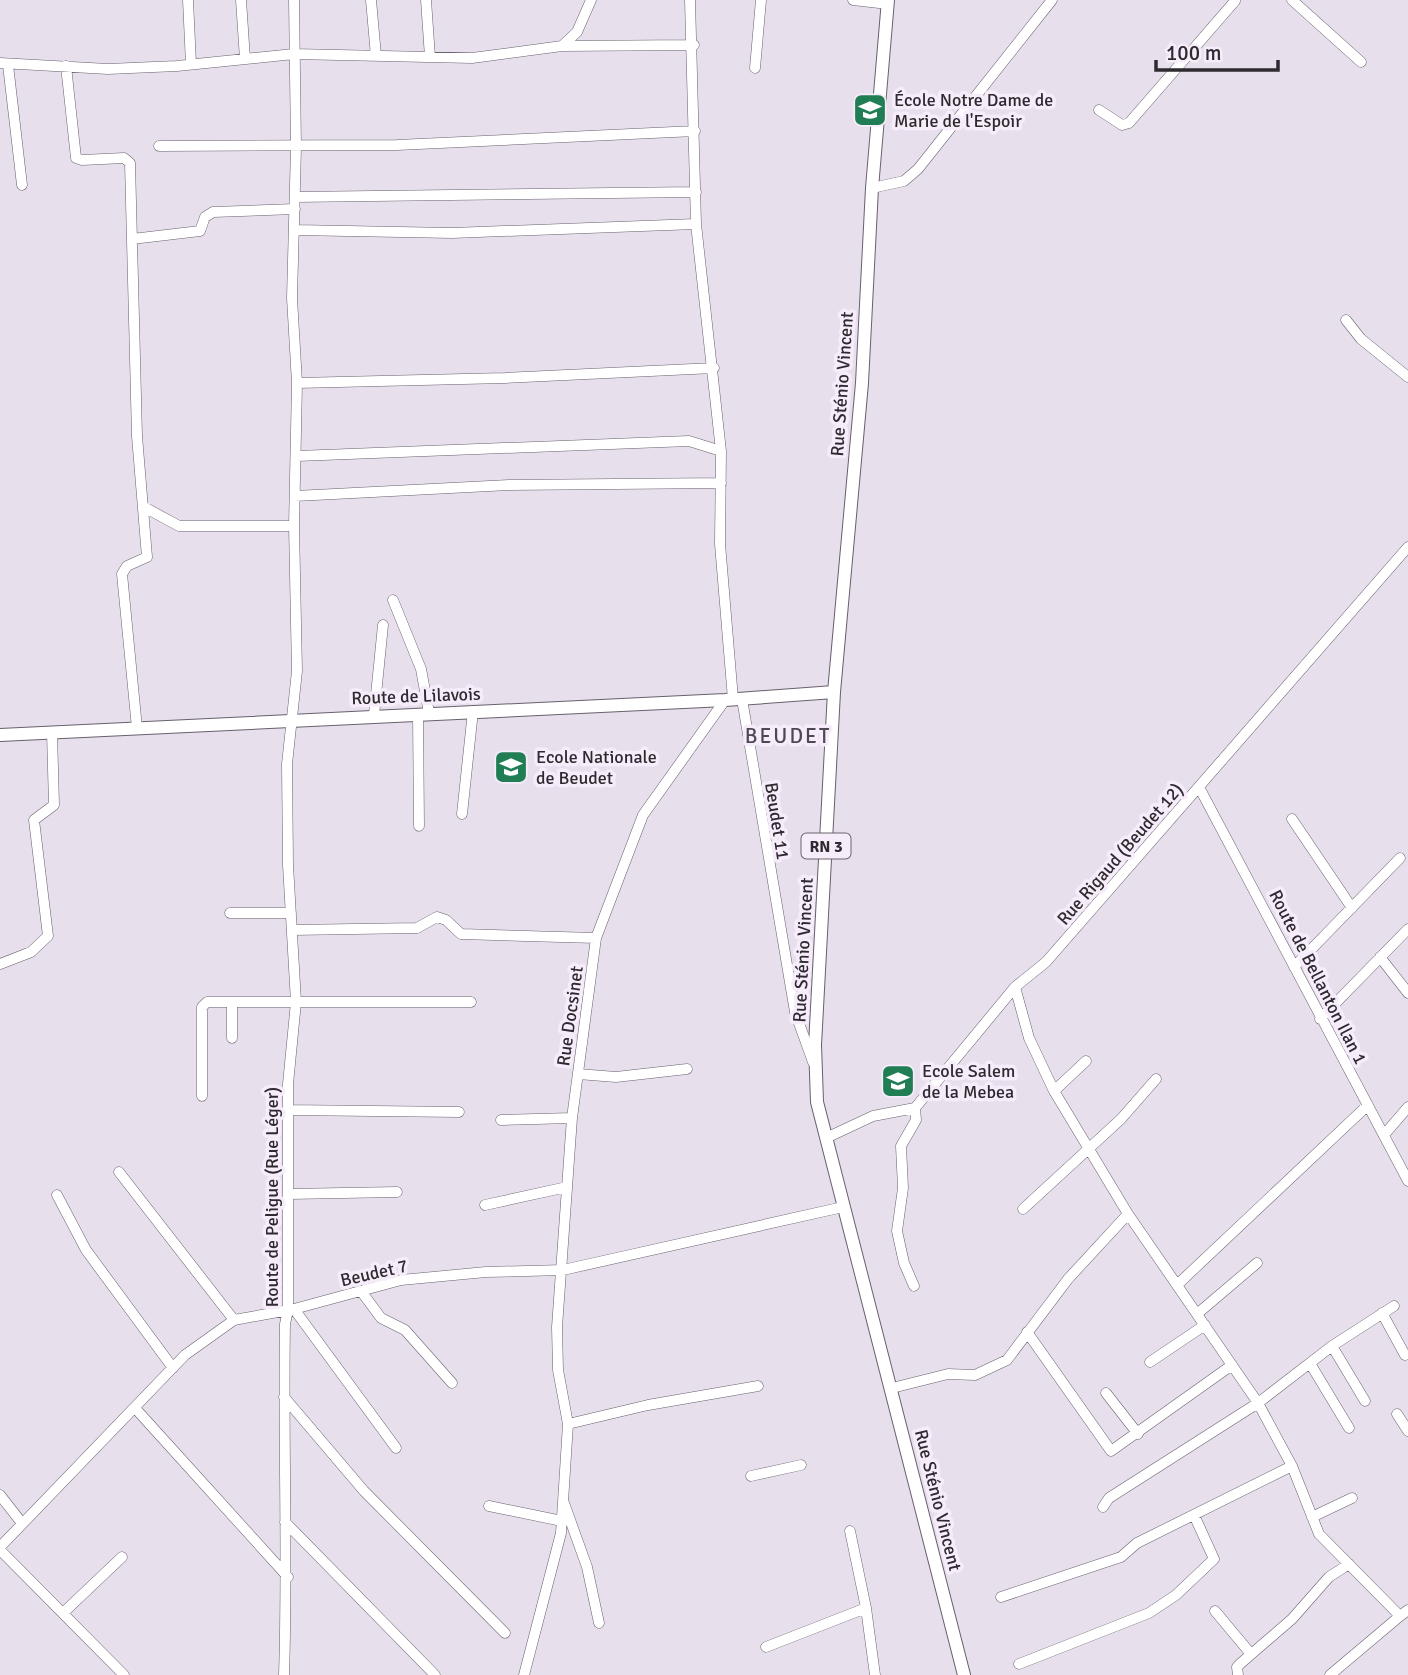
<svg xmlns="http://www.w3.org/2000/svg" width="1408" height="1675" viewBox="0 0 1408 1675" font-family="Signika,sans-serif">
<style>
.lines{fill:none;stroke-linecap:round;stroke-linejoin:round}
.minor-casing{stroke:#68606c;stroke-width:11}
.major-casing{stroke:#68606c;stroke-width:14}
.minor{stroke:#fff;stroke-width:10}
.major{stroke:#fff;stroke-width:12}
.labels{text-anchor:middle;stroke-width:7;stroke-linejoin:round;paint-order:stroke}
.shield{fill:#f6ecfa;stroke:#6a646c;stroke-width:2}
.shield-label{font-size:16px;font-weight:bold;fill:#2e2a2f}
.poi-label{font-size:18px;fill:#2e2a2f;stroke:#f6ecfa;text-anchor:start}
.street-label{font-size:18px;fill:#2e2a2f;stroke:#f6ecfa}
.quarter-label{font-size:21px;letter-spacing:2px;fill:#4f4752;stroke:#f6ecfa}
</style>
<rect width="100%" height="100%" fill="#e8dfed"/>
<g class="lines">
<g class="minor-casing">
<path id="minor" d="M 188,0 L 191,64
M 241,0 L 245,59
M 371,0 L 376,56
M 426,0 L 430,57
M 690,0 L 696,224 L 721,451 L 720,544 L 733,699
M 853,0 L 888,4
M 1292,0 L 1361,62
M 562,46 L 694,45
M 0,63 L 108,69 L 177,66 L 294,54 L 472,58 L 562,46 L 577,32 L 591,0
M 8,65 L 22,185
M 66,66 L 76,158 L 82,160 L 124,158 L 130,163 L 137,436 L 147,557 L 127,566 L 122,574 L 137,728
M 755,68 L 761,0
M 1099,110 L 1122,125 L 1129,123 L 1235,1
M 159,146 L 397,145 L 695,131
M 872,188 L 904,181 L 918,169 L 1052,0
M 295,197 L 696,192
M 295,230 L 452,233 L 696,224
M 132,239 L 200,231 L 205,217 L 213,212 L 295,209
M 1346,320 L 1361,339 L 1408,377
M 297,383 L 505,378 L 714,368
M 297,456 L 689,441 L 721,451
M 295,496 L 509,485 L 721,483
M 144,507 L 179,526 L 294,526
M 393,600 L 421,669 L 429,713
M 742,699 L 795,1012 L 813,1062
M 418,714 L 419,826
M 374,715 L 383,625
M 1199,787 L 1408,1181
M 462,814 L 473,711
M 1292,819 L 1352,908
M 230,913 L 291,913
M 292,930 L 417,928 L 437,917 L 446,920 L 461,934 L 596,938
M 1380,957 L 1408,993
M 0,964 L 31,952 L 48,936 L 34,820 L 54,805 L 52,732
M 1294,967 L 1400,858
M 1015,987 L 1029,1038 L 1054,1091 L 1128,1214 L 1258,1403 L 1332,1346 L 1394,1306
M 1320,1019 L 1408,929
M 232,1038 L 232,1003
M 578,1074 L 616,1077 L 687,1069
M 1054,1091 L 1086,1061
M 202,1096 L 202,1007 L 207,1002 L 471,1002
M 288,1110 L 459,1112
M 501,1120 L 572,1118
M 1384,1135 L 1408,1107
M 826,1138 L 873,1116 L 915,1108 L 1015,987 L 1046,962 L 1408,547
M 119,1172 L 234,1320
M 289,1194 L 397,1192
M 57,1195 L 86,1250 L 173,1368
M 485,1205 L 567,1187
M 1023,1209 L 1121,1119 L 1156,1079
M 1177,1285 L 1368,1105
M 914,1286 L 904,1263 L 897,1231 L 903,1188 L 901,1146 L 916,1120 L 915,1108
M 361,1291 L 381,1318 L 405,1330 L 452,1383
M 294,1309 L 396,1448
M 1382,1313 L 1405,1355
M 1197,1314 L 1257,1263
M 1027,1332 L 1111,1451 L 1232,1365
M 1332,1346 L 1365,1401
M 1150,1362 L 1205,1325
M 1311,1365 L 1349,1428
M 892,1388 L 948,1374 L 975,1375 L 1007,1360 L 1068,1279 L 1128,1214
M 1106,1393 L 1138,1434
M 284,1397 L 364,1491 L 505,1633
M 135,1408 L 288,1577
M 1397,1414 L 1408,1431
M 568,1424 L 648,1405 L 758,1386
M 751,1476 L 801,1465
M 0,1495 L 21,1522
M 564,1503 L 587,1567 L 599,1623
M 489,1506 L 562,1521
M 1103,1507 L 1109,1498 L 1258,1403 L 1292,1466 L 1319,1534 L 1400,1616 L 1408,1610
M 1312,1517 L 1352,1498
M 285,1522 L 435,1675
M 850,1531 L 866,1608
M 0,1547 L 185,1355 L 234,1320 L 294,1309 L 401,1280 L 486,1272 L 563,1270 L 843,1207
M 0,1550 L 124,1675
M 1001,1597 L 1121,1557 L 1137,1543 L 1292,1466
M 1215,1611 L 1251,1654
M 63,1613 L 122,1557
M 766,1647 L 866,1608 L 875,1675
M 1019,1664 L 1149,1613 L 1176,1595 L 1214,1559 L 1194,1515
M 284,1675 C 288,1558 283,1441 285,1324 L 288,1310 L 288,1084 L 296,1002 L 288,865 L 287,764 L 297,671 L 294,526 L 297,383 L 292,298 L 296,147 L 294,0
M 524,1675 L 561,1533 L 568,1424 L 558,1370 L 557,1327 L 572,1118 L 596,938 L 643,815 L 725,700
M 1238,1675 L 1237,1667 L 1241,1663 L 1292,1619 L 1329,1577 L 1349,1564
M 1330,1675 L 1400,1616"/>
</g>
<g class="major-casing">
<path id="major" d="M 888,0 L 872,188 L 862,383 L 834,692 L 815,1045 L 817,1102 L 964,1675
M 0,735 L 725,700 L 834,692"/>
</g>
<use href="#minor" class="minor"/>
<use href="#major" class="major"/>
</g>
<defs>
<g id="school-square" transform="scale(1.75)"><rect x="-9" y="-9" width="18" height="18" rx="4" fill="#217e54" stroke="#f6ecfa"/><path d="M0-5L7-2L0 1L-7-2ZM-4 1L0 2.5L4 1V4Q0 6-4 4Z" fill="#fff"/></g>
</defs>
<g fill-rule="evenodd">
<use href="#school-square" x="870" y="110"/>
<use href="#school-square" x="511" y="767"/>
<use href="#school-square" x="898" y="1081"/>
</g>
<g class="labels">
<rect class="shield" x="801.5" y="833.5" width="49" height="25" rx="5"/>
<g class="shield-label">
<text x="826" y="852">RN 3</text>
</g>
<g class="poi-label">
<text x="894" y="106">École Notre Dame de<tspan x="894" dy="21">Marie de l'Espoir</tspan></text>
<text x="536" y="763">Ecole Nationale<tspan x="536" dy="21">de Beudet</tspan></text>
<text x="922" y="1077">Ecole Salem<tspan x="922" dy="21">de la Mebea</tspan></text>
</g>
<g class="street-label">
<text transform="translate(842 384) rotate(-86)" y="6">Rue Sténio Vincent</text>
<text transform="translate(416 696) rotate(-2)" y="6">Route de Lilavois</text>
<text transform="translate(777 821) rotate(81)" y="6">Beudet 11</text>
<text transform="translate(1120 854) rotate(-49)" y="6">Rue Rigaud (Beudet 12)</text>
<text transform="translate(803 950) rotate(-87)" y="6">Rue Sténio Vincent</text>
<text transform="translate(1318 977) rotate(63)" y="6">Route de Bellanton Ilan 1</text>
<text transform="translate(570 1016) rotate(-82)" y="6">Rue Docsinet</text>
<text transform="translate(272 1197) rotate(-90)" y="6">Route de Peligue (Rue Léger)</text>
<text transform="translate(374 1273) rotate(-13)" y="6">Beudet 7</text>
<text transform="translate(938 1500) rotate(76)" y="6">Rue Sténio Vincent</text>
</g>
<g class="quarter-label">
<text x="788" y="743">BEUDET</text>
</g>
</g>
<path d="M1156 60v10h122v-10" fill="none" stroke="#2e2a2f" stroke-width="3.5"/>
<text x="1166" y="60" font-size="21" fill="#2e2a2f" stroke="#f6ecfa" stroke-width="5" paint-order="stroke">100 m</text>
</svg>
